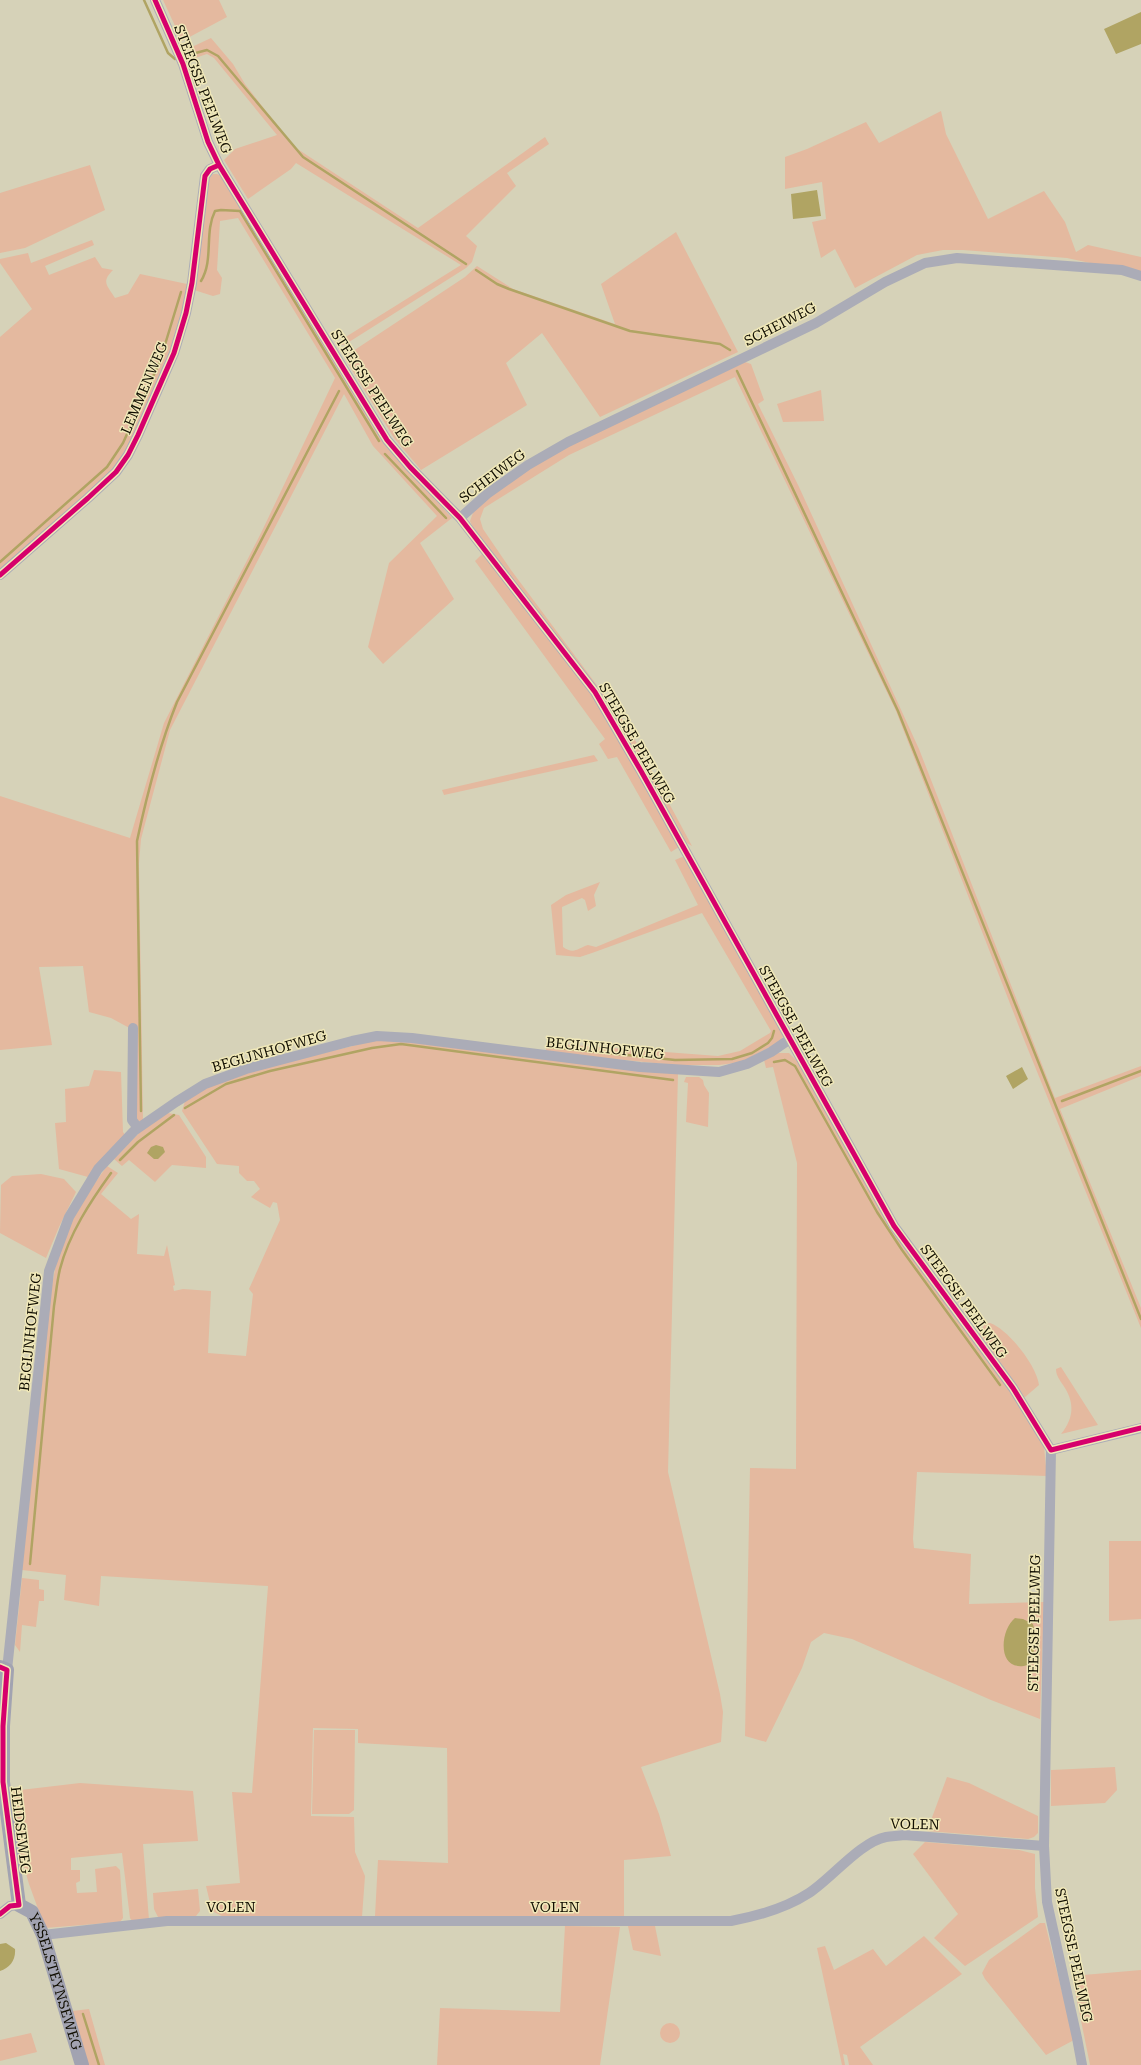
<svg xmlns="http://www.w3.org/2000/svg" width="1141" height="2065" viewBox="0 0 1141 2065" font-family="'Roboto Serif',serif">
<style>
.green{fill:#e4b99f;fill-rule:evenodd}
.water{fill:#b0a463}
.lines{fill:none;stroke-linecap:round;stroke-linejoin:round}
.stream{stroke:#b0a463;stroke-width:2.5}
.street{stroke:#abacb7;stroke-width:10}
.secondary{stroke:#a2a3b1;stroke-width:14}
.cycleway-casing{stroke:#f0e8b8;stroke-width:8}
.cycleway{stroke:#d6006c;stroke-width:5}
.labels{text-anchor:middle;stroke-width:3;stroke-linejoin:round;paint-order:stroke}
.street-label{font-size:14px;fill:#100d00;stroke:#f0e8b8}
</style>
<rect width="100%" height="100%" fill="#d6d2b8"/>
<path class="green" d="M 163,0 L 219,0 L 227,17 L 182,41 Z
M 211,38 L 233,64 L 245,84 L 269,115 L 296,148 L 418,228 L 545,137 L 549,144 L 507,173 L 516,186 L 466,236 L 477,246 L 472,262 L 466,268 L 349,342 L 343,345 L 336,343 L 461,265 L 296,163 L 291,169 L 248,199 L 224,160 L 235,149 L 277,135 L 214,58 L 207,54 L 195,58 L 184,58 L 184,53 L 194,46 Z
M 941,111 L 946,134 L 988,219 L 1044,191 L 1065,222 L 1076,252 L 1088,245 L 1141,257 L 1141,274 L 1067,258 L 963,250 L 943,250 L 917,255 L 855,288 L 835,249 L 821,258 L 812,222 L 826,219 L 822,182 L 785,189 L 785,157 L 807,149 L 866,122 L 879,143 Z
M 90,165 L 105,210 L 25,248 L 0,253 L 0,193 Z
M 213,174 L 217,174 L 222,176 L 393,453 L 452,518 L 420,543 L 454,599 L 383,664 L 368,647 L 389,563 L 437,516 L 373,446 L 344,394 L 170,730 L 141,839 L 139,863 L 143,1122 L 138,1121 L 134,1117 L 135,1031 L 111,1018 L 89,1012 L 83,966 L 39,967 L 52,1045 L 0,1050 L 0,796 L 130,838 L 164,723 L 261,533 L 335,378 L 238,218 L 220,221 L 217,270 L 222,278 L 220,294 L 213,296 L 194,290 L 208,180 Z
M 676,232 L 738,352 L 600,417 L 542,333 L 506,363 L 527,405 L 421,470 L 394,438 L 344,357 L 465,277 L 477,266 L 513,289 L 615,324 L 601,284 Z
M 92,240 L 94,245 L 45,266 L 49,275 L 95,257 L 102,268 L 113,270 C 101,282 107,285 115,298 L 128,294 L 140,274 L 187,284 L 182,312 L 167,359 L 123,457 L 107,475 L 0,573 L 0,337 L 32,309 L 0,263 L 0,259 L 28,253 L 31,263 Z
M 745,362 L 751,364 L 764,400 L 758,404 L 799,487 L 919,749 L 1055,1098 L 1141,1066 L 1141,1076 L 1060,1109 L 1141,1308 L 1141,1328 L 1025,1042 L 896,711 L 735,377 L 569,455 L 484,508 L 480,519 L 483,529 L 511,570 L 628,727 L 692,846 L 685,842 L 630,743 L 559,641 L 476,535 L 470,521 L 474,510 L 518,475 L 564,448 Z
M 821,390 L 824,421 L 783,422 L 777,404 Z
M 483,553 L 608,716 L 679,847 L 671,852 L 617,757 L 608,759 L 599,744 L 605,739 L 475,561 Z
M 594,755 L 598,761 L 444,795 L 442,790 Z
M 682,857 L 686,858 L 782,1030 L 783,1037 L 779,1042 L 742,1062 L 719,1065 L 674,1065 L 546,1052 L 546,1043 L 718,1056 L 740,1051 L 770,1033 L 771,1031 L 702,913 L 592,953 L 580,957 L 556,955 L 551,905 L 566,895 L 600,882 L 594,895 L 596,906 L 588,911 L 585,900 L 582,898 L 562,907 L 563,947 C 574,955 578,948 588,945 L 596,947 L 698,905 L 675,860 Z
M 388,1039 L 678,1073 L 668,1472 L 720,1694 L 723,1712 L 721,1742 L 641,1767 L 659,1814 L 671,1856 L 624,1860 L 624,1917 L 445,1919 L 375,1916 L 378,1860 L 448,1863 L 447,1748 L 358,1743 L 358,1729 L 313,1728 L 311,1816 L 354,1817 L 355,1852 L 365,1876 L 362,1917 L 222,1916 L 212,1911 L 206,1886 L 240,1883 L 232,1792 L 252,1793 L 268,1586 L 101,1576 L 99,1606 L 64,1600 L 66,1575 L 22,1570 L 47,1312 L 56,1264 L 71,1222 L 92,1187 L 107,1166 L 118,1173 L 101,1194 L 131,1219 L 139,1214 L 137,1254 L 164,1256 L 167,1245 L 175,1285 L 173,1286 L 174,1291 L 183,1289 L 211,1291 L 208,1353 L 246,1356 L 253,1294 L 249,1289 L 280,1220 L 277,1203 L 273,1202 L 270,1208 L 251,1197 L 260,1189 L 254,1181 L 247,1181 L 239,1173 L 239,1166 L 217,1164 L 182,1111 L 185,1101 L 216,1082 L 238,1074 L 373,1041 Z
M 778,1053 L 789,1053 L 798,1062 L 912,1258 L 1015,1398 L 1044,1447 L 1047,1476 L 917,1472 L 913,1539 L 914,1548 L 971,1554 L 969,1604 L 1044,1602 L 1040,1719 L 991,1700 L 852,1639 L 824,1633 L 811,1642 L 802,1668 L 766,1742 L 745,1736 L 750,1468 L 796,1469 L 797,1163 L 773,1067 L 766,1068 L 764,1060 ZM 1035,1633 L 1034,1654 L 1028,1665 L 1016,1666 Z
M 94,1070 L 121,1072 L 123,1132 L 125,1135 L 88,1177 L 59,1169 L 55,1123 L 66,1122 L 65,1089 L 89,1086 Z
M 686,1077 L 699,1077 L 703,1080 L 704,1085 L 709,1093 L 708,1127 L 686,1122 L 688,1083 L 684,1082 Z
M 168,1113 L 179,1115 L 206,1157 L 206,1168 L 172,1165 L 155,1182 L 129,1160 L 122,1166 L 114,1159 L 140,1132 Z
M 41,1174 L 64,1179 L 76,1192 L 59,1227 L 46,1258 L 0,1233 L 1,1185 L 12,1176 Z
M 990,1323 C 1008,1329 1037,1366 1039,1385 L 1024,1398 L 978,1334 L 985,1324 Z
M 1061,1367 L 1098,1425 L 1061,1434 C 1074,1418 1075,1402 1063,1385 C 1060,1380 1056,1376 1056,1369 Z
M 1109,1541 L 1141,1541 L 1141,1619 L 1109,1621 Z
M 22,1578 L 39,1580 L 39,1589 L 44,1590 L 44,1601 L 39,1601 L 36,1627 L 22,1625 L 20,1652 L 15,1645 Z
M 314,1730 L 355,1730 L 354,1810 L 349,1814 L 312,1814 Z
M 1115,1767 L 1117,1790 L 1105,1803 L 1051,1806 L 1051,1770 Z
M 947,1777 L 969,1783 L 1038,1816 L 1038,1833 L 1034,1837 L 1028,1839 L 927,1831 Z
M 80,1783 L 193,1791 L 198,1841 L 143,1844 L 149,1920 L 132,1921 L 130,1918 L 122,1853 L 71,1858 L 71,1870 L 80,1870 L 80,1881 L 76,1883 L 77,1893 L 97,1892 L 95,1869 L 116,1866 L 120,1870 L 123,1918 L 120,1922 L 45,1928 L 29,1884 L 19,1850 L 12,1791 Z
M 925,1842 L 1019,1850 L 1035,1854 L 1035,1888 L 1038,1917 L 965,1966 L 934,1938 L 958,1914 L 913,1854 Z
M 198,1889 L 200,1911 L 196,1916 L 159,1919 L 154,1909 L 153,1893 Z
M 1040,1923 L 1045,1923 L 1074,2040 L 1046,2055 L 985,1979 L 982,1973 L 989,1960 Z
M 565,1926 L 620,1927 L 600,2065 L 437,2065 L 440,2008 L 560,2012 Z
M 628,1926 L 655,1926 L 661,1956 L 633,1950 Z
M 924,1936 L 962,1974 L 860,2047 L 873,2065 L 849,2065 L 847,2055 L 843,2054 L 845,2065 L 842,2065 L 817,1948 L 825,1946 L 834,1970 L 873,1949 L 886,1966 Z
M 1141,1970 L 1141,2065 L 1090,2065 L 1072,1976 Z
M 89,2009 L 105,2065 L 87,2065 L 72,2011 Z
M660 2033a10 10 0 1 1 20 0a10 10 0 1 1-20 0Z
M 31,2033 L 37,2052 L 0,2061 L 0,2040 Z"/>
<path class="water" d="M 1141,12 L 1141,44 L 1116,54 L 1104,29 Z
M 817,190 L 821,216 L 793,219 L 791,194 Z
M 1022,1067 L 1028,1079 L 1013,1089 L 1006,1076 Z
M 156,1145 L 163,1147 L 165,1152 L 158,1159 L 154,1159 L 147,1153 L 151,1147 Z
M 1015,1618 L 1023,1619 L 1033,1624 C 1037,1639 1036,1651 1028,1665 C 997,1674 999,1631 1015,1618 Z
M 6,1943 L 15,1949 C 16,1960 10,1968 0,1971 L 0,1944 Z"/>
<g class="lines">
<path class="stream" d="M 144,0 L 168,53 L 175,59
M 188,55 L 207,50 L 218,56 L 303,157 L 466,264
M 476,270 L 497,284 L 509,289 L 630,331 L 720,344 L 730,350
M 201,281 C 214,260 204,233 215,211 L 221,210 L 240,211 L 379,441
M 737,371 L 898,711 L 1141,1319
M 385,454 L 446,518
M 0,562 L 107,467 L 123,443 L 160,361 L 181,292
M 550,1047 L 675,1060 L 732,1059 L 752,1053 L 768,1043 L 772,1038 L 774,1031
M 774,1062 L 785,1060 L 795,1066 L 877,1212 L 902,1250 L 1000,1385
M 1062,1101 L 1141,1071
M 185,1108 L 226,1084 L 270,1071 L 372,1048 L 401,1044 L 673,1080
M 141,1111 L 137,841 C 147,794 159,747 177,702 L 339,391
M 120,1160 L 138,1142 L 174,1115
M 30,1564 L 54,1306 C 56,1294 57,1281 60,1269 C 69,1234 90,1202 111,1173
M 83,2014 L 99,2065"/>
<path class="street" d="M 155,0 L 183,64 L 208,142 L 219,165 L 387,440 L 410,467 L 460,518 L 595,692 L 641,771 L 894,1226 L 1013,1388 L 1051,1450 L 1044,1846 L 1047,1902 L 1077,2038 L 1082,2065
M 460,518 L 487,494 L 528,465 L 568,442 L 816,323 L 885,282 L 925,263 L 957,258 L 1122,270 L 1141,276
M 0,575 L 88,498 L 116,472 L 128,455 L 138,435 L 174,353 L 186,313 L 192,283 L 205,176 L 210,169 L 219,165
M 133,1028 L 132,1120 L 138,1128
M 1051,1450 L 1141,1428
M 7,1670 L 49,1271 L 69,1217 L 98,1169 L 134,1131 L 176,1102 L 205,1084 L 246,1069 L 352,1041 L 377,1036 L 412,1038 L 640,1067 L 719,1072 L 747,1064 L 771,1052 L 790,1039
M 0,1914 L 10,1906 L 19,1905
M 43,1935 L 167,1921 L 731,1921 C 758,1916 786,1908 809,1893 C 832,1878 860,1842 886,1837 C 892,1836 898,1836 904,1835 L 1044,1846"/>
<path class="secondary" id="s1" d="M 0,1667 L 7,1670 L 3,1726 L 3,1782 L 19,1905 L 32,1912 L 43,1935 L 82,2065"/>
<g class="cycleway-casing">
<path id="cycleway" d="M 155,0 L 183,64 L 208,142 L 219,165 L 387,440 L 410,467 L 460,518 L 595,692 L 641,771 L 894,1226 L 1013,1388 L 1051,1450 L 1141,1428
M 0,575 L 88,498 L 116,472 L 128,455 L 138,435 L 174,353 L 186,313 L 192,283 L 205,176 L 210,169 L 219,165
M 0,1667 L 7,1670 L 3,1726 L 3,1782 L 19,1905 L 10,1906 L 0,1914"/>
</g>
<use href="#cycleway" class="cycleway"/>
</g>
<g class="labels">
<g class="street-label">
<text transform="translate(203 89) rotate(69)" y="5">STEEGSE PEELWEG</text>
<text transform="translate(780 324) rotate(-27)" y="5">SCHEIWEG</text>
<text transform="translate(144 388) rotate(-67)" y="5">LEMMENWEG</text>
<text transform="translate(372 388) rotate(57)" y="5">STEEGSE PEELWEG</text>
<text transform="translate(492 476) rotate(-37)" y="5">SCHEIWEG</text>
<text transform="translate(637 743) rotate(60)" y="5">STEEGSE PEELWEG</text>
<text transform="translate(796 1026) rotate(61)" y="5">STEEGSE PEELWEG</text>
<text transform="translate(605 1048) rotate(6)" y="5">BEGIJNHOFWEG</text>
<text transform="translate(269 1051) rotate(-16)" y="5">BEGIJNHOFWEG</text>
<text transform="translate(964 1301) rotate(54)" y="5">STEEGSE PEELWEG</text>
<text transform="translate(30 1332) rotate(-84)" y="5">BEGIJNHOFWEG</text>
<text transform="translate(1034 1623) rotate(-89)" y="5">STEEGSE PEELWEG</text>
<text transform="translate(915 1824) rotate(1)" y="5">VOLEN</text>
<text transform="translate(21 1830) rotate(83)" y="5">HEIDSEWEG</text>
<text x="231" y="1912">VOLEN</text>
<text x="555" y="1912">VOLEN</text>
<text transform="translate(1074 1955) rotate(78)" y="5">STEEGSE PEELWEG</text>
<text dy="5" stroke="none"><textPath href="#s1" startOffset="332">YSSELSTEYNSEWEG</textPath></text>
</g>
</g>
</svg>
